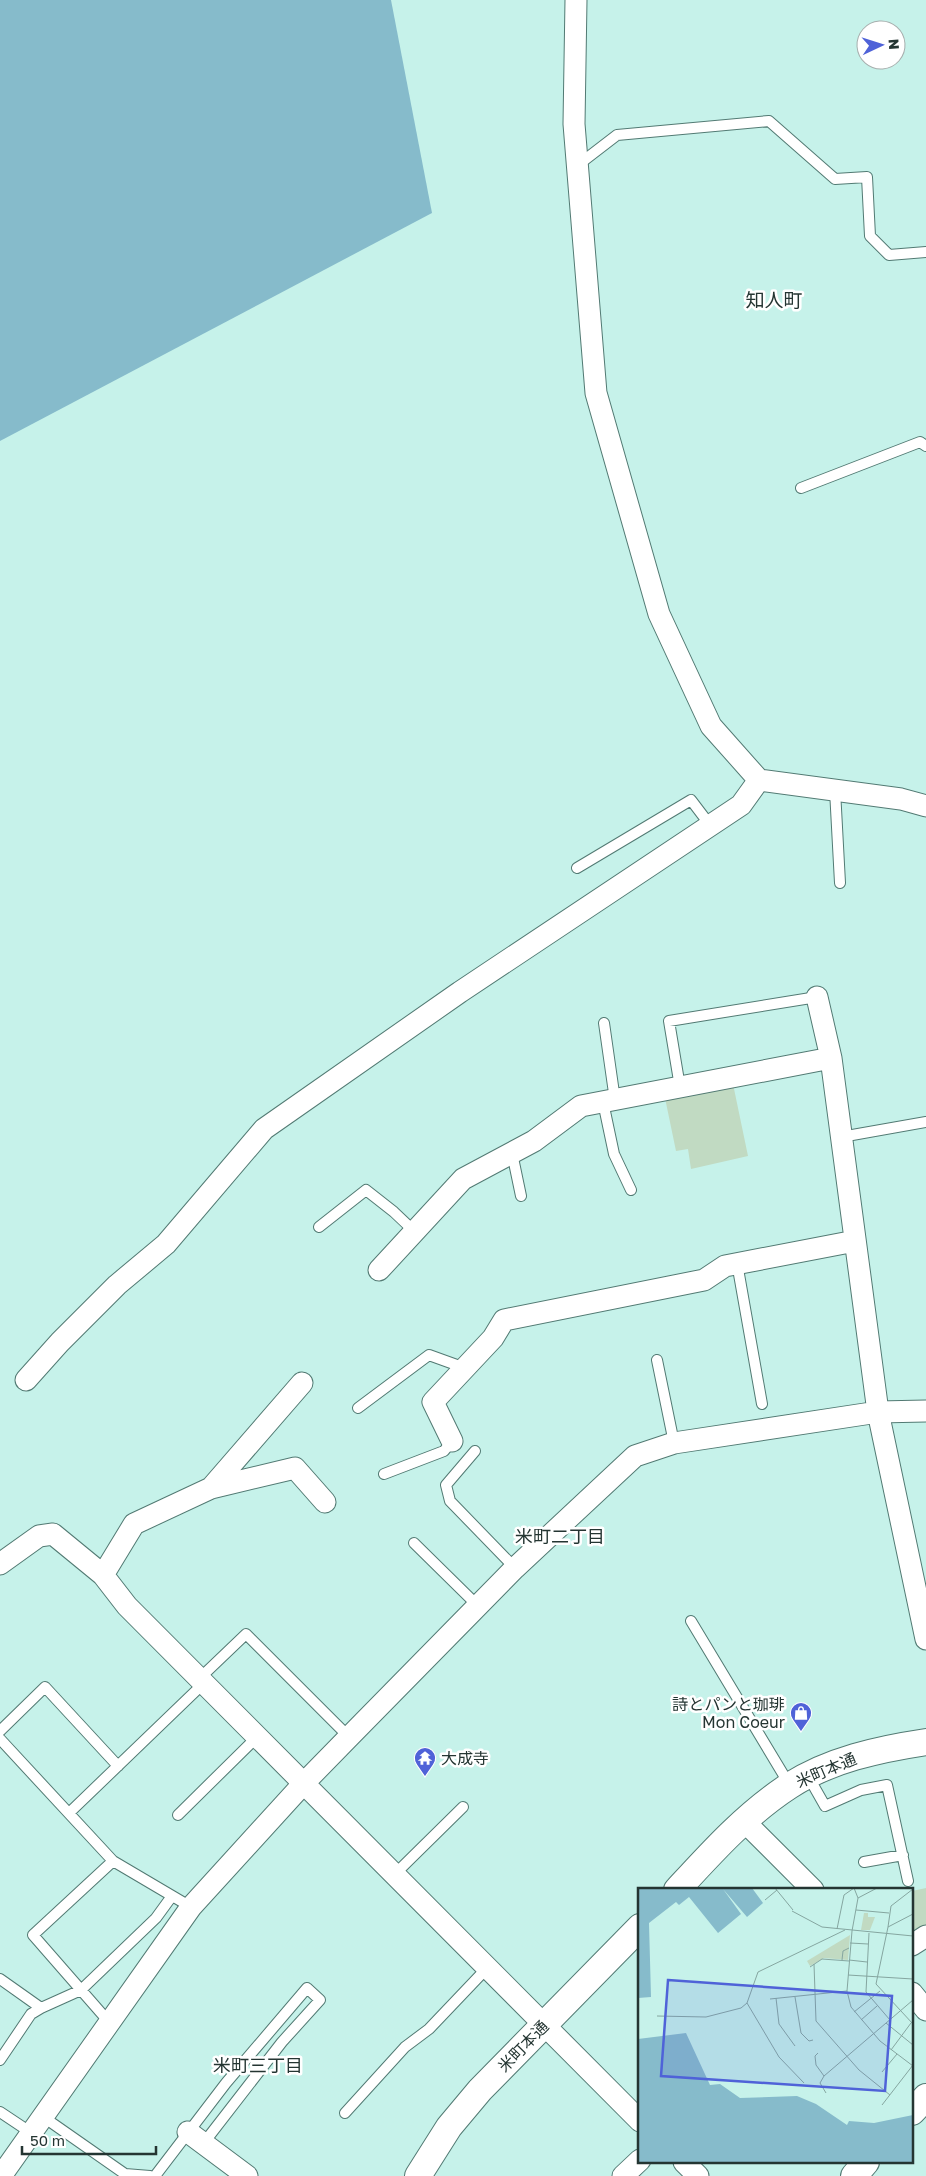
<svg xmlns="http://www.w3.org/2000/svg" width="926" height="2176" viewBox="0 0 926 2176" font-family="'Golos Text','Noto Sans JP',sans-serif">
<style>
.green{fill:#c1dac2}
.water{fill:#86bbcb}
.lines{fill:none;stroke-linecap:round;stroke-linejoin:round}
.service-casing{stroke:#527a73;stroke-width:12}
.minor-casing{stroke:#527a73;stroke-width:23}
.tertiary-casing{stroke:#527a73;stroke-width:28}
.service{stroke:#fff;stroke-width:10}
.minor{stroke:#fff;stroke-width:21}
.tertiary{stroke:#fff;stroke-width:26}
.labels{text-anchor:middle;stroke-width:5;stroke-linejoin:round;paint-order:stroke}
.poi-label{font-size:16px;fill:#243532;stroke:#fff;text-anchor:end}
.street-label{font-size:16px;fill:#243532;stroke:#fff}
.neighbourhood-label{font-size:18px;fill:#243532;stroke:#fff}
.quarter-label{font-size:19px;fill:#243532;stroke:#fff}
.inset-road{fill:none;stroke:#85a6a0;stroke-width:1}
.view{fill:#4f62d8;fill-opacity:0.15;stroke:#4f62d8;stroke-width:2.5}
.inset-edge{fill:none;stroke:#243532;stroke-width:2.5}
</style>
<rect width="100%" height="100%" fill="#c6f2ea"/>
<path class="green" d="M 733,1084 L 748,1156 L 691,1169 L 688,1149 L 676,1151 L 665,1098 Z
M 926,1888 L 926,1925 L 912,1936 L 912,1891 Z"/>
<path class="water" d="M 0,0 L 391,0 L 432,213 L 0,441 Z"/>
<g class="lines">
<g class="service-casing">
<path id="service" d="M 578,165 L 617,135 L 769,121 L 835,179 L 867,177 L 870,236 L 889,255 L 926,252
M 801,488 L 920,442 L 926,446
M 835,790 L 840,883
M 577,868 L 691,800 L 710,825
M 604,1023 L 615,1100
M 680,1087 L 669,1021 L 817,997
M 603,1102 L 614,1154 L 631,1190
M 841,1137 L 926,1122
M 512,1153 L 521,1196
M 319,1227 L 366,1190 L 394,1212 L 414,1231
M 737,1263 L 762,1404
M 657,1360 L 674,1443
M 358,1408 L 429,1355 L 465,1368
M 475,1451 L 446,1485 L 450,1501 L 515,1568
M 384,1474 L 444,1451 L 452,1441
M 414,1543 L 478,1606
M 691,1621 L 789,1784
M 200,1678 L 246,1634 L 349,1737
M 0,1731 L 45,1687 L 118,1766
M 0,1739 L 113,1861 L 191,1907
M 808,1776 L 825,1806 L 861,1790 L 887,1785 L 908,1881
M 69,1813 L 204,1683
M 178,1815 L 258,1736
M 864,1862 L 903,1855
M 395,1874 L 463,1807
M 0,1979 L 41,2008
M 109,2022 L 33,1935 L 113,1861
M 0,2060 L 31,2014 L 41,2008 L 81,1990 L 156,1918 L 172,1896
M 0,2112 L 30,2132
M 345,2113 L 405,2047 L 429,2029 L 488,1967
M 42,2116 L 125,2174 L 150,2176
M 155,2176 L 226,2083 L 307,1988 L 320,2000 L 282,2042 L 203,2144"/>
</g>
<g class="minor-casing">
<path id="minor" d="M 576,0 L 574,124 L 596,393 L 659,614 L 711,726 L 759,780 L 901,799 L 926,806
M 817,997 L 831,1058 L 878,1412 L 926,1639
M 379,1270 L 463,1179 L 534,1141 L 581,1106 L 831,1058
M 26,1380 L 60,1342 L 117,1285 L 166,1244 L 264,1129 L 460,992 L 741,805 L 759,780
M 452,1441 L 433,1402 L 493,1338 L 504,1320 L 704,1280 L 725,1266 L 855,1241
M 211,1488 L 302,1383
M 325,1502 L 295,1468 L 211,1488 L 134,1524 L 103,1575 L 127,1606 L 640,2121
M 0,1564 L 39,1536 L 53,1534 L 103,1575
M 744,1821 L 813,1890
M 912,1945 L 926,1936
M 912,1993 L 926,2010
M 188,2132 L 247,2176
M 684,2162 L 698,2176
M 1,2176 L 191,1907 L 304,1783 L 349,1737 L 515,1568 L 635,1456 L 674,1443 L 878,1412 L 926,1411
M 623,2176 L 640,2160"/>
</g>
<g class="tertiary-casing">
<path id="tertiary" d="M 677,1890 C 711,1853 746,1814 789,1786 C 829,1760 879,1749 926,1742
M 912,2112 L 926,2097
M 418,2176 L 449,2127 L 480,2090 L 640,1927
M 854,2176 L 866,2162"/>
</g>
<use href="#service" class="service"/>
<use href="#minor" class="minor"/>
<use href="#tertiary" class="tertiary"/>
</g>
<defs>
<g id="shop-pin" transform="scale(1.125)"><path d="M0 17L-7.5 6A9.5 9.5 0 1 1 7.5 6Z" fill="#4f62d8" stroke="#fff"/><path d="M-5-2.5h2.3a2.7 3.5 0 0 1 5.4 0H5L5.5 6h-11ZM-1.5-2.5h3a1.5 2.3 0 0 0-3 0Z" fill="#fff"/></g>
<g id="temple-pin" transform="scale(1.125)"><path d="M0 17L-7.5 6A9.5 9.5 0 1 1 7.5 6Z" fill="#4f62d8" stroke="#fff"/><path d="M0-6L5-2H3V0L6.5 2.5H4V6H1.5V3h-3V6H-4V2.5H-6.5L-3 0V-2H-5Z" fill="#fff"/></g>
</defs>
<g fill-rule="evenodd">
<use href="#shop-pin" x="801" y="1713"/>
<use href="#temple-pin" x="425" y="1758"/>
</g>
<g class="labels">
<g class="poi-label">
<text x="785" y="1710">詩とパンと珈琲<tspan x="785" dy="18">Mon Coeur</tspan></text>
<text x="441" y="1764" text-anchor="start">大成寺</text>
</g>
<g class="street-label">
<text transform="translate(826 1770) rotate(-23)" y="6">米町本通</text>
<text transform="translate(523 2046) rotate(-46)" y="6">米町本通</text>
</g>
<g class="neighbourhood-label">
<text x="560" y="1543">米町二丁目</text>
<text x="258" y="2072">米町三丁目</text>
</g>
<g class="quarter-label">
<text x="774" y="307">知人町</text>
</g>
</g>
<g transform="translate(638 1888)">
<rect width="275" height="275" fill="#c6f2ea"/>
<path d="M 226,25 L 230,25 L 230,29 L 237,29 L 232,42 L 223,42 ZM 212,47 L 210,72 L 186,70 L 172,78 L 169,73 Z" fill="#c1dac2"/>
<path d="M 0,0 L 114,0 L 125,15 L 109,29 L 85,1 L 103,26 L 80,45 L 51,9 L 41,17 L 38,14 L 11,35 L 13,109 L 0,110 ZM 48,145 L 72,197 L 82,196 L 102,210 L 159,208 L 178,216 L 209,237 L 211,233 L 236,235 L 275,227 L 275,275 L 0,275 L 0,151 Z" fill="#86bbcb"/>
<path class="inset-road" d="M 137,0 L 155,22M 127,12 L 139,2M 218,22 L 251,25M 154,23 L 184,39 L 275,48M 275,26 L 250,39 L 238,96 L 275,136M 250,39 L 253,18 L 275,1M 199,41 L 206,7 L 216,0 L 220,10M 214,43 L 209,103 L 213,119 L 242,153 L 275,178M 214,43 L 220,10 L 239,0M 231,45 L 228,104 L 252,132M 212,55 L 230,56M 204,72 L 205,63 L 211,60M 211,72 L 229,74M 176,76 L 178,133 L 221,182 L 252,207M 172,79 L 184,71 L 211,73M 210,87 L 275,91M 157,109 L 163,145 L 171,153 L 175,152M 138,110 L 141,136 L 157,158M 132,111 L 209,103M 109,115 L 141,169 L 166,195M 216,124 L 242,103M 19,128 L 68,129 L 103,120 L 109,115 L 120,84 L 207,42M 223,132 L 239,118M 248,135 L 275,157M 253,162 L 273,135M 180,165 L 177,168 L 178,177 L 186,188 L 275,112M 244,184 L 259,166M 186,188 L 182,195 L 188,205M 244,217 L 275,177"/>
<path class="view" d="M 30,92 L 254,108 L 247,203 L 23,188 Z"/>
<rect width="275" height="275" class="inset-edge"/>
</g>
<g transform="translate(881 45) rotate(86)"><circle r="24" fill="#ffffff" stroke="#a7aead"/>
<path d="M0-4L9 19L0 12L-9 19Z" fill="#4f62d8"/>
<text y="-8" font-size="14" font-weight="bold" text-anchor="middle" fill="#243532">N</text>
</g>
<path d="M22 2146v8h134v-8" fill="none" stroke="#243532" stroke-width="2.5"/>
<text x="30" y="2146" font-size="15" fill="#243532" stroke="#ffffff" stroke-width="4" paint-order="stroke">50 m</text>
</svg>
